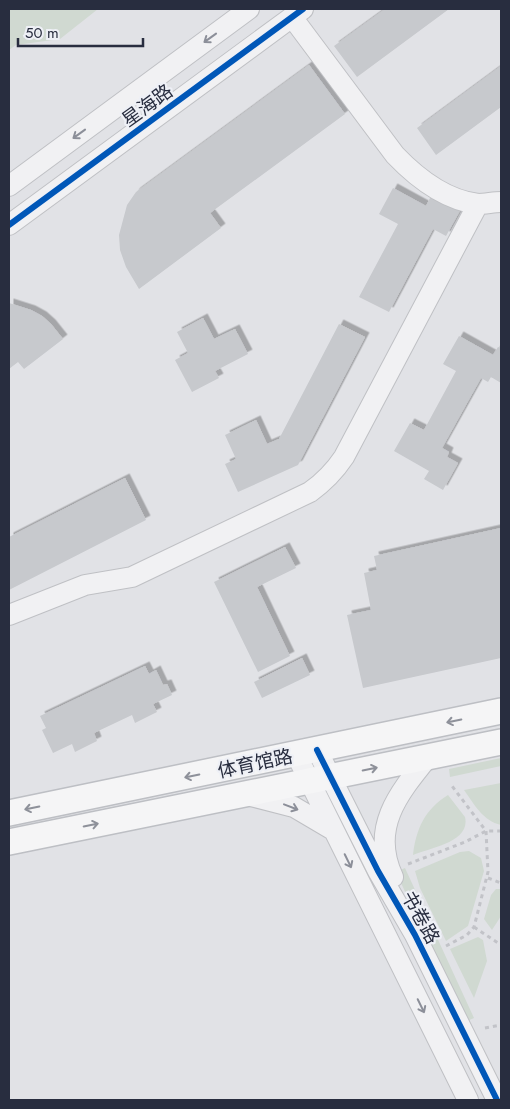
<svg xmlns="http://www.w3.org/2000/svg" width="510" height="1109" viewBox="0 0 510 1109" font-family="Jost,'Noto Sans SC',sans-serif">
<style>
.green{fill:#d0d9d1}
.building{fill:#c7c9cd;filter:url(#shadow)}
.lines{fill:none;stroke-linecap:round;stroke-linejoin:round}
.minor-casing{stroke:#bfc0c4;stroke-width:22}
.major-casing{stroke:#bdbfc4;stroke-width:28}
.path{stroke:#c2c3c8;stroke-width:3;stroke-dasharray:4 4;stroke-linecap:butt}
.minor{stroke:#f1f1f3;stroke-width:20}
.major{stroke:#f5f5f6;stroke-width:25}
.cycleway-casing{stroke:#eef0f6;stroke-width:9}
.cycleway{stroke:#0057b8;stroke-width:6}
.oneway{stroke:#8c8f99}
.oneway2{stroke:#8e919a}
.labels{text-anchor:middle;stroke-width:4.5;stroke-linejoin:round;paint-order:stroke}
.street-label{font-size:19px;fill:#282d3f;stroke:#eef0f6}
</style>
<defs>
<filter id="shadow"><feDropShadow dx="4.5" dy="-4.5" stdDeviation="0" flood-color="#0004"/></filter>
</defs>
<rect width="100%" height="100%" fill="#e1e2e6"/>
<path class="green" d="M 9,9 L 98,9 L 60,39 L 16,45 L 9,50 Z
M 501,758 L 501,766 L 450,777 L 449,769 Z
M 501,783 L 501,825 C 483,821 474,804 464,790 Z
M 448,795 L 465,817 C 471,842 430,848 413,855 C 416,829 425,809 448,795 Z
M 469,851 L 481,858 L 484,871 L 468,926 L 446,941 L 420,888 L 415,871 L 460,852 Z
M 405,868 L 474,1018 L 465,1022 L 396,872 Z
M 496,889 L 501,889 L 501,916 L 492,930 L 484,919 L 491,895 Z
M 478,937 L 483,940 L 487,961 L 474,998 L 450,949 Z"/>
<path class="building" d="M 385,9 L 449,9 L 357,77 L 334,46 Z
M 309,65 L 345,114 L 210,213 L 221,228 L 139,289 L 126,267 L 120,250 L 119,235 L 127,205 L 136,192 Z
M 501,66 L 501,107 L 436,155 L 417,128 Z
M 393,188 L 426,206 L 433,192 L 462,207 L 446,236 L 433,229 L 389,312 L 359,297 L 398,224 L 379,214 Z
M 9,303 L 31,310 L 42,316 L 51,324 L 63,339 L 24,369 L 18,362 L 9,369 Z
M 203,318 L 214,339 L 235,329 L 248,354 L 215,371 L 219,378 L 192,392 L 175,360 L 188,353 L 177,332 Z
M 339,324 L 365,337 L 298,465 L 238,492 L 225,464 L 236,459 L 225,435 L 256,420 L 267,444 L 279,439 Z
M 459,336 L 493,355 L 498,347 L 501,348 L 501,383 L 491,377 L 488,382 L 481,378 L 442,448 L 449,452 L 447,457 L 458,463 L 443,490 L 424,479 L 429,471 L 394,451 L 410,423 L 424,430 L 456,371 L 443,364 Z
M 125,478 L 146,520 L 9,590 L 9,537 Z
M 501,528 L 501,658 L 363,688 L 347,615 L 371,610 L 364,573 L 377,570 L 374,556 Z
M 285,547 L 296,568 L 257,587 L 290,656 L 258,672 L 214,582 Z
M 302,658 L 310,675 L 262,698 L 254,682 Z
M 145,666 L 149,674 L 156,670 L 163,685 L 167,684 L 172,695 L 153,704 L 157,712 L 135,723 L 132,715 L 94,733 L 97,741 L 75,752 L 72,744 L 53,753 L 42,730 L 46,728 L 40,716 Z"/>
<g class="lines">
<g class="minor-casing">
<path id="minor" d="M 292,17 L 395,155 C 416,177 445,200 478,204 C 485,204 494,202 501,202
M 9,186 L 249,9
M 9,225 L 303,9
M 9,615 L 85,585 L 132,577 L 310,492 C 324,482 334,472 344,457 L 478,204
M 317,750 L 378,871 L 415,935 L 497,1100
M 296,754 L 468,1100
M 247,795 L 294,807 L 333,830
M 393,877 C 370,828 398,794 428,757"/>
</g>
<g class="major-casing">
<path id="major" d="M 9,813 L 501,711
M 9,842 L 501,742"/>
</g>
<path class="path" d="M 408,864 L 465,842 L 486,831 L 501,831
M 488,878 L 501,883
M 474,927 L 501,945
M 446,946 L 467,935 L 474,927 L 488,872 L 486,831 L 452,786
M 485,1028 L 501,1025"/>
<use href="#minor" class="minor"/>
<use href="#major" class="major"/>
<g class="cycleway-casing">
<path id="cycleway" d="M 9,225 L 303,9
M 317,750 L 378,871 L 415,935 L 497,1100"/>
</g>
<use href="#cycleway" class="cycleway"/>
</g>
<defs><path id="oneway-shaft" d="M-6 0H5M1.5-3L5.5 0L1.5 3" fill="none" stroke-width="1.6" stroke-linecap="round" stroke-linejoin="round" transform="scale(1.25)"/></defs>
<g class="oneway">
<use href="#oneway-shaft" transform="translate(210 38) rotate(144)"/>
<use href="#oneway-shaft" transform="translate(79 134) rotate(144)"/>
<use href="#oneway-shaft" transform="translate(291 807) rotate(21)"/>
<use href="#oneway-shaft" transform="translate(348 861) rotate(64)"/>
<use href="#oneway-shaft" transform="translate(421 1006) rotate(64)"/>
</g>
<g class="oneway2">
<use href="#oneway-shaft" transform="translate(454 721) rotate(168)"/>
<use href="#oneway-shaft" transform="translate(370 769) rotate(-12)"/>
<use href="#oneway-shaft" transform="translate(192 776) rotate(168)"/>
<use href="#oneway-shaft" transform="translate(32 808) rotate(168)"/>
<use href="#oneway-shaft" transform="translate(91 825) rotate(-11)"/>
</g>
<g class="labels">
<g class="street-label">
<text transform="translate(147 105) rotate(-36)" y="7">星海路</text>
<text transform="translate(255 763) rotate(-12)" y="7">体育馆路</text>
<text transform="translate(421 917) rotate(61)" y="7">书卷路</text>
</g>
</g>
<rect width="510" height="1109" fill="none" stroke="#282d3f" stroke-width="20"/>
<path d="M18 38v8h125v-8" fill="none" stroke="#282d3f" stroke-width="2.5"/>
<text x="25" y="38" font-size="15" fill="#282d3f" stroke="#eef0f6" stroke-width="4" paint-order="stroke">50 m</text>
</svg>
